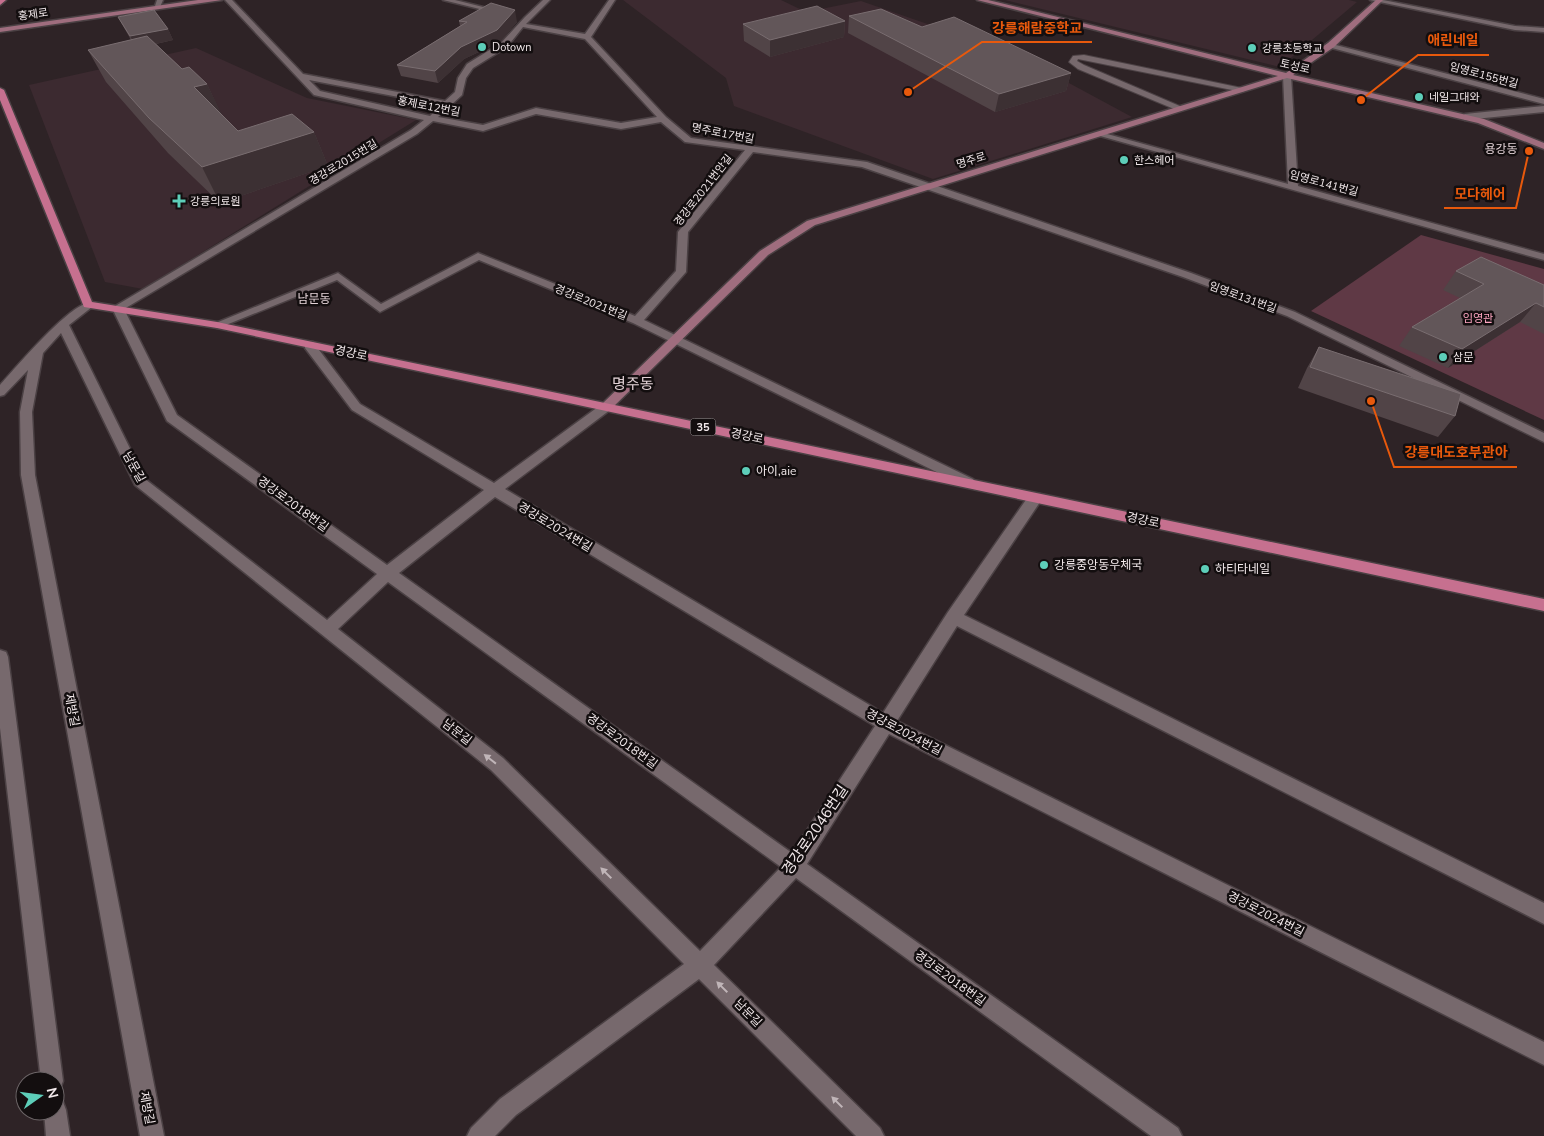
<svg xmlns="http://www.w3.org/2000/svg" width="1544" height="1136" viewBox="0 0 1544 1136" font-family="'Nunito Sans','Noto Sans KR',sans-serif">
<style>
.built{fill:#3c2a30}
.green{fill:#5f3945}
.lines{fill:none;stroke-linecap:round;stroke-linejoin:round}
.lane-casing{stroke:#4b4144;stroke-width:2}
.street-casing{stroke:#4b4144;stroke-width:3}
.secondary-casing{stroke:#4b4144;stroke-width:3}
.primary-casing{stroke:#4b4144;stroke-width:3}
.lane{fill:#77696d;fill-rule:evenodd}
.street{fill:#77696d;fill-rule:evenodd}
.secondary{fill:#9f6d7e;fill-rule:evenodd}
.primary{fill:#c6708f;fill-rule:evenodd}
.wall{fill:#514447}
.shaded-wall{fill:#3c3033}
.building{fill:#625659;stroke:#796d70}
.oneway{fill:#c0b5b8}
.poi-dot{fill:#5dceb9;stroke:#130e0f;stroke-width:2}
.labels{text-anchor:middle;stroke-width:5;stroke-linejoin:round;paint-order:stroke}
.far-street-label{font-size:11px;fill:#f1e8ea;stroke:#130e0f}
.far-poi-label{font-size:11px;fill:#f1e8ea;stroke:#130e0f;text-anchor:start}
.far-park-label{font-size:11px;fill:#ffa6c2;stroke:#130e0f}
.shield{fill:#130e0f;stroke:#aea7a8;stroke-width:1}
.shield-label{font-size:11px;font-weight:bold;fill:#f1e8ea}
.far-quarter-label{font-size:12px;fill:#e2d2d6;stroke:#130e0f}
.street-label{font-size:12px;fill:#f1e8ea;stroke:#130e0f}
.poi-label{font-size:12px;fill:#f1e8ea;stroke:#130e0f;text-anchor:start}
.quarter-label{font-size:15px;fill:#e2d2d6;stroke:#130e0f}
.near-street-label{font-size:15px;fill:#f1e8ea;stroke:#130e0f}
.leader{fill:none;stroke:#e8590c;stroke-width:2}
.callout-dot{fill:#e8590c;stroke:#130e0f;stroke-width:2}
.callout-label{font-size:14px;text-anchor:middle;font-weight:bold;fill:#e8590c;stroke:#130e0f;stroke-width:5;stroke-linejoin:round;paint-order:stroke}
</style>
<rect width="100%" height="100%" fill="#2e2326"/>
<path class="built" d="M 623,0 L 781,0 L 806,12 L 861,1 L 1017,55 L 1132,117 L 933,179 L 734,106 L 726,78 Z
M 1005,0 L 1349,0 L 1357,2 L 1280,67 Z
M 196,48 L 307,98 L 416,120 L 143,289 L 105,282 L 29,85 Z"/>
<path class="green" d="M 1421,235 L 1544,269 L 1544,420 L 1311,311 Z"/>
<g class="lines">
<g class="lane-casing">
<path id="lane" d="M 1084,55 L 1242,88 L 1246,90 L 1242,92 L 1078,59 L 1077,61 L 1084,65 L 1182,107 L 1182,111 L 1179,111 L 1078,69 L 1069,62 L 1073,56 Z"/>
</g>
<g class="street-casing">
<path id="street" d="M 157,0 L 163,0 L 160,7 L 155,6 Z
M 225,0 L 232,0 L 303,74 L 445,101 L 455,92 L 458,78 L 467,64 L 501,43 L 525,17 L 543,0 L 550,0 L 526,24 L 585,34 L 609,0 L 615,0 L 591,37 L 666,117 L 691,138 L 867,162 L 1191,273 L 1295,312 L 1544,433 L 1544,442 L 1287,316 L 1183,277 L 862,167 L 753,152 L 688,232 L 686,272 L 644,320 L 973,479 L 975,482 L 973,485 L 963,485 L 633,323 L 479,260 L 380,312 L 337,280 L 221,327 L 217,328 L 211,325 L 338,273 L 381,304 L 478,253 L 635,316 L 676,271 L 678,232 L 745,150 L 685,142 L 661,122 L 621,129 L 536,114 L 483,131 L 433,121 L 417,134 L 124,309 L 177,415 L 387,565 L 484,490 L 352,410 L 305,348 L 305,342 L 313,342 L 360,404 L 494,483 L 602,404 L 610,404 L 612,407 L 610,410 L 505,489 L 883,713 L 948,612 L 1030,494 L 1040,494 L 1042,498 L 1040,502 L 964,615 L 1544,903 L 1544,924 L 957,626 L 897,721 L 1544,1042 L 1544,1065 L 889,734 L 807,864 L 1178,1128 L 1182,1136 L 1151,1136 L 796,878 L 714,965 L 880,1128 L 884,1136 L 856,1136 L 699,979 L 516,1115 L 495,1136 L 467,1136 L 471,1128 L 500,1099 L 684,964 L 491,770 L 135,485 L 61,333 L 43,353 L 32,412 L 35,475 L 164,1136 L 140,1136 L 21,475 L 20,412 L 28,370 L 4,395 L 0,396 L 0,385 C 14,370 74,298 92,303 L 92,307 L 69,325 L 145,479 L 327,620 L 377,574 L 167,421 L 112,308 L 411,130 L 424,120 L 314,95 ZM 523,27 L 585,39 L 657,117 L 621,123 L 536,108 L 483,125 L 438,117 L 462,95 L 466,78 L 473,68 L 507,47 ZM 309,80 L 441,105 L 430,116 L 320,91 ZM 495,497 L 875,726 L 792,853 L 399,573 ZM 388,582 L 781,867 L 700,951 L 503,758 L 338,629 Z
M 443,0 L 455,0 L 503,12 L 500,14 Z
M 1370,0 L 1383,0 L 1515,26 L 1544,28 L 1544,32 L 1515,30 Z
M 1328,43 L 1544,99 L 1544,104 L 1328,47 Z
M 1287,74 L 1291,76 L 1298,186 L 1544,254 L 1544,260 L 1093,134 L 1100,132 L 1288,184 L 1283,76 Z
M 1544,106 L 1544,112 L 1465,120 L 1461,117 L 1465,114 Z
M 0,650 L 6,652 L 8,657 L 63,1081 L 60,1089 L 55,1091 L 55,1081 L 41,1081 L 0,728 Z
M 55,1099 L 63,1102 L 66,1110 L 70,1136 L 46,1136 L 44,1111 L 55,1111 Z"/>
</g>
<g class="secondary-casing">
<path id="secondary" d="M 198,0 L 222,0 L 0,32 L 0,28 Z
M 977,0 L 988,0 L 1286,73 L 1328,43 L 1376,0 L 1383,0 L 1334,47 L 1293,75 L 1484,119 L 1544,143 L 1544,149 L 1478,123 L 1287,78 L 815,225 L 768,255 L 610,410 L 602,410 L 600,407 L 602,404 L 760,251 L 807,221 L 1278,76 Z"/>
</g>
<g class="primary-casing">
<path id="primary" d="M 0,0 L 6,0 L 0,5 Z
M 0,88 L 4,90 L 92,302 L 217,322 L 1544,599 L 1544,611 L 217,328 L 84,307 L 0,100 Z"/>
</g>
<use href="#lane" class="lane"/>
<use href="#street" class="street"/>
<use href="#secondary" class="secondary"/>
<use href="#primary" class="primary"/>
</g>
<path class="wall" d="M 849,16 L 922,27 L 1071,73 L 1066,91 L 995,112 L 848,33 Z
M 118,17 L 168,29 L 173,40 L 156,44 L 182,69 L 207,84 L 221,114 L 238,131 L 314,132 L 328,166 L 220,203 L 168,153 L 106,82 L 88,50 L 131,40 Z
M 459,21 L 517,22 L 500,42 L 464,59 L 438,83 L 401,76 L 397,65 L 460,26 Z
M 845,21 L 844,37 L 770,57 L 744,41 L 743,24 Z
M 1456,271 L 1544,285 L 1544,334 L 1520,322 L 1448,368 L 1399,346 L 1412,327 L 1460,298 L 1443,290 Z
M 1319,347 L 1455,416 L 1438,437 L 1298,388 L 1307,368 Z"/>
<path class="shaded-wall" d="M 515,10 L 517,22 L 500,42 L 464,59 L 438,83 L 435,71 L 461,47 Z
M 845,21 L 844,37 L 770,57 L 770,40 Z
M 168,29 L 173,40 L 137,48 L 130,36 Z
M 1071,73 L 1066,91 L 995,112 L 999,94 Z
M 207,84 L 223,117 L 194,87 Z
M 314,132 L 328,166 L 220,203 L 202,167 Z
M 1536,303 L 1520,322 L 1448,368 L 1462,349 Z"/>
<path class="building" d="M 491,3 L 515,10 L 497,30 L 461,47 L 435,71 L 397,65 L 467,22 L 459,21 Z
M 817,6 L 845,21 L 770,40 L 743,24 Z
M 881,9 L 922,27 L 954,17 L 1071,73 L 999,94 L 849,16 Z
M 154,10 L 168,29 L 130,36 L 118,17 Z
M 147,36 L 182,69 L 189,67 L 207,84 L 194,87 L 238,131 L 292,114 L 314,132 L 202,167 L 149,118 L 88,50 Z
M 1481,257 L 1544,285 L 1544,307 L 1536,303 L 1462,349 L 1412,327 L 1484,284 L 1456,271 Z
M 1319,347 L 1461,394 L 1455,416 L 1310,367 Z"/>
<defs><path id="oneway-solid" d="M-6-.8H1V-3.2L6.5 0L1 3.2V.8H-6Z" transform="scale(1.25)"/></defs>
<g class="oneway">
<use href="#oneway-solid" transform="translate(490 759) rotate(-142)"/>
<use href="#oneway-solid" transform="translate(606 873) rotate(-135)"/>
<use href="#oneway-solid" transform="translate(722 987) rotate(-135)"/>
<use href="#oneway-solid" transform="translate(837 1102) rotate(-135)"/>
</g>
<g class="poi-dot">
<circle cx="482" cy="47" r="5"/>
<circle cx="1252" cy="48" r="5"/>
<circle cx="1419" cy="97" r="5"/>
<circle cx="1124" cy="160" r="5"/>
<path d="M176.5 193.5h5v5h5v5h-5v5h-5v-5h-5v-5h5z"/>
<circle cx="1443" cy="357" r="5"/>
<circle cx="746" cy="471" r="5"/>
<circle cx="1044" cy="565" r="5"/>
<circle cx="1205" cy="569" r="5"/>
</g>
<g class="labels">
<g class="far-street-label">
<text transform="translate(33 14) rotate(-8)" y="4">홍제로</text>
<text transform="translate(1295 66) rotate(13)" y="4">토성로</text>
<text transform="translate(1484 75) rotate(15)" y="4">임영로155번길</text>
<text transform="translate(429 106) rotate(11)" y="4">홍제로12번길</text>
<text transform="translate(723 133) rotate(11)" y="4">명주로17번길</text>
<text transform="translate(971 160) rotate(-17)" y="4">명주로</text>
<text transform="translate(343 162) rotate(-31)" y="4">경강로2015번길</text>
<text transform="translate(1324 183) rotate(15)" y="4">임영로141번길</text>
<text transform="translate(703 190) rotate(-52)" y="4">경강로2021번안길</text>
<text transform="translate(1243 297) rotate(20)" y="4">임영로131번길</text>
<text transform="translate(591 302) rotate(22)" y="4">경강로2021번길</text>
</g>
<g class="far-poi-label">
<text x="492" y="51">Dotown</text>
<text x="1262" y="52">강릉초등학교</text>
<text x="1429" y="101">네일그대와</text>
<text x="1134" y="164">한스헤어</text>
<text x="190" y="205">강릉의료원</text>
<text x="1453" y="361">삼문</text>
</g>
<g class="far-park-label">
<text x="1478" y="322">임영관</text>
</g>
<rect class="shield" x="690.5" y="418.5" width="25" height="17" rx="4"/>
<g class="shield-label">
<text x="703" y="431">35</text>
</g>
<g class="far-quarter-label">
<text x="1501" y="153">용강동</text>
<text x="314" y="303">남문동</text>
</g>
<g class="street-label">
<text transform="translate(351 353) rotate(12)" y="4">경강로</text>
<text transform="translate(747 436) rotate(12)" y="4">경강로</text>
<text transform="translate(134 467) rotate(61)" y="4">남문길</text>
<text transform="translate(293 504) rotate(36)" y="4">경강로2018번길</text>
<text transform="translate(1143 520) rotate(12)" y="4">경강로</text>
<text transform="translate(555 527) rotate(31)" y="4">경강로2024번길</text>
<text transform="translate(72 710) rotate(79)" y="4">제방길</text>
<text transform="translate(457 732) rotate(38)" y="4">남문길</text>
<text transform="translate(904 732) rotate(28)" y="4">경강로2024번길</text>
<text transform="translate(622 741) rotate(36)" y="4">경강로2018번길</text>
<text transform="translate(1266 914) rotate(27)" y="4">경강로2024번길</text>
<text transform="translate(950 978) rotate(36)" y="4">경강로2018번길</text>
<text transform="translate(748 1013) rotate(45)" y="4">남문길</text>
<text transform="translate(147 1108) rotate(79)" y="4">제방길</text>
</g>
<g class="poi-label">
<text x="756" y="475">아이,aie</text>
<text x="1054" y="569">강릉중앙동우체국</text>
<text x="1215" y="573">하티타네일</text>
</g>
<g class="quarter-label">
<text x="633" y="389">명주동</text>
</g>
<g class="near-street-label">
<text transform="translate(815 830) rotate(-56)" y="5">경강로2046번길</text>
</g>
</g>
<path class="leader" d="M908 92L982 42H1092M1361 100L1418 55H1489M1529 151L1516 208H1444M1371 401L1394 467H1517"/>
<g class="callout-dot">
<circle cx="908" cy="92" r="5"/>
<circle cx="1361" cy="100" r="5"/>
<circle cx="1529" cy="151" r="5"/>
<circle cx="1371" cy="401" r="5"/>
</g>
<g class="callout-label">
<text x="1037" y="33">강릉해람중학교</text>
<text x="1453" y="45">애린네일</text>
<text x="1480" y="199">모다헤어</text>
<text x="1456" y="457">강릉대도호부관아</text>
</g>
<g transform="translate(40 1096) rotate(76)"><circle r="24" fill="#130e0f" stroke="#6c6567"/>
<path d="M0-4L9 19L0 12L-9 19Z" fill="#5dceb9"/>
<text y="-8" font-size="14" font-weight="bold" text-anchor="middle" fill="#f1e8ea">N</text>
</g>
</svg>
